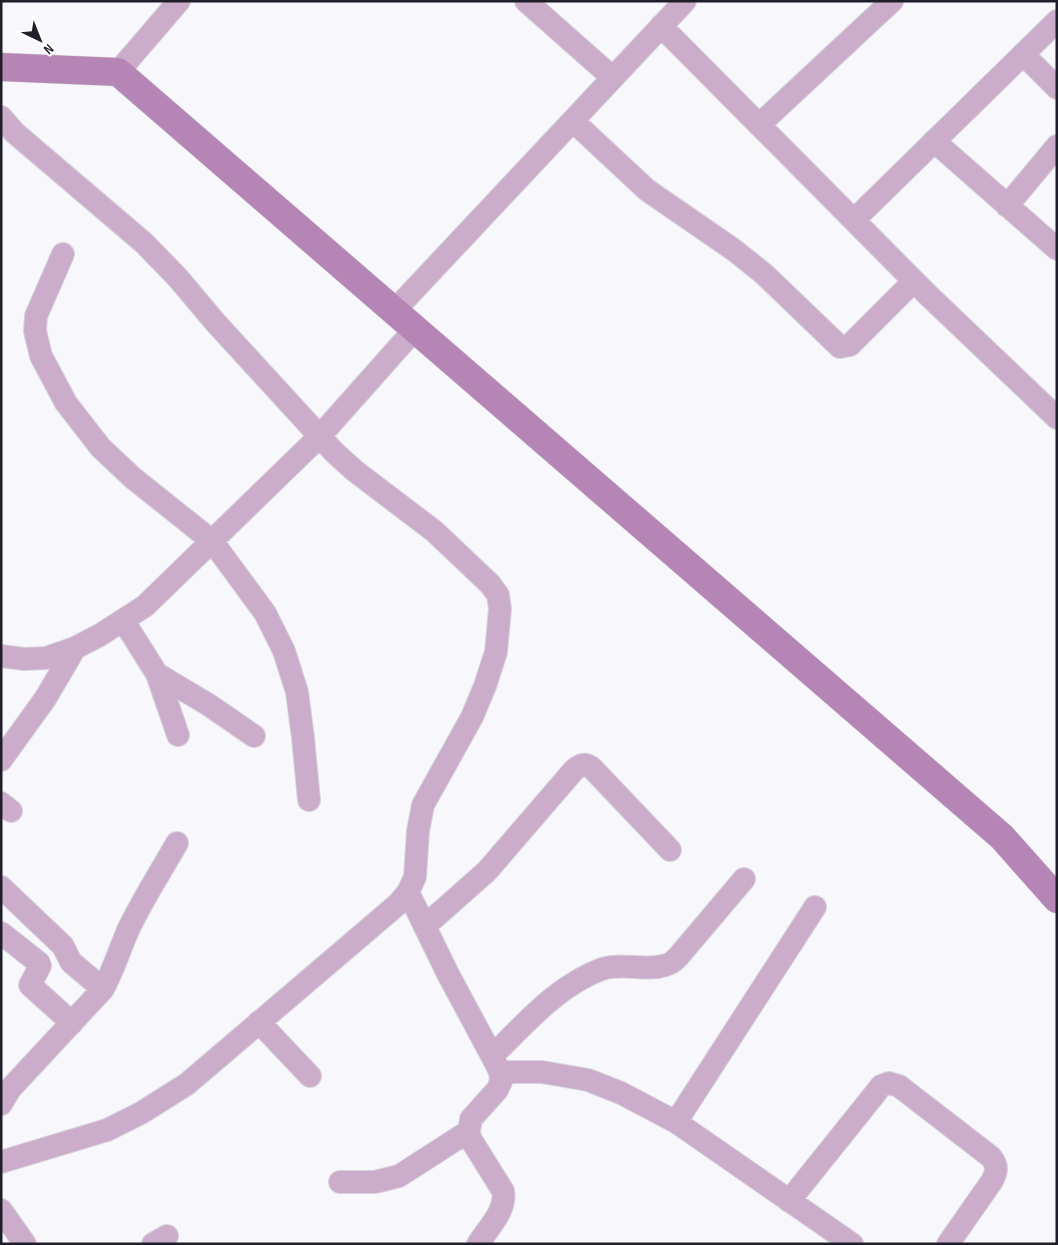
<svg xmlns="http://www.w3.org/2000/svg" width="1058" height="1245" viewBox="0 0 1058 1245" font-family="'Sofia Sans Condensed',sans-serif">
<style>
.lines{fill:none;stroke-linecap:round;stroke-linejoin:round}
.minor-casing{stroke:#d5d4da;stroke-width:24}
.secondary-casing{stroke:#d5d4da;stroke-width:29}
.minor{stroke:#ccaccb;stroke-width:22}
.secondary{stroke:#b586b5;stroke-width:28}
</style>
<rect width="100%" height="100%" fill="#f8f7fc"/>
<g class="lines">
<g class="minor-casing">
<path id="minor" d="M 526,1 L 613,78
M 661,26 L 928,295 L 1057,418
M 1023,54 L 1057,88
M 118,72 L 179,1
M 1,117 L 15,133 L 144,243 L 178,278 L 215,322 L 335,453 L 355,471 L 434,531 L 490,584 L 498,595 L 500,609 L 496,652 L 485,686 L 472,717 L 423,805 L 418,831 L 415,877 L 408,892 L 398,904 L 187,1084 L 141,1113 L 107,1130 L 1,1162
M 573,121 L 647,190 L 734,250 L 764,274 L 840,347 L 850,345 L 914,281
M 759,125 L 892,1
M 934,141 L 1057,249
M 1007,206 L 1057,146
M 854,220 L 1057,21
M 63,254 L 36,316 L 35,331 L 41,356 L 66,403 L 101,448 L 133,478 L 212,541 L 265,613 L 284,651 L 297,692 L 303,738 L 309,800
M 394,311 L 685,1
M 123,620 L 157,674 L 178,735
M 1,656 L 24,659 L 46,658 L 75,648 L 100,635 L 145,606 L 320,436 L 415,329
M 157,674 L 209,705 L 254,736
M 1,760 L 45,699 L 75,648
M 1,803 L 11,811
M 1,887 L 63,946 L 71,962 L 103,989
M 408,892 L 448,974 L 492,1056 L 500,1072 L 501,1082 L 497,1090 L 471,1119 L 469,1131 L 470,1138 L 503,1191 C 507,1210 488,1228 478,1244
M 425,926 L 487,871 L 574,770 C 581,764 585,763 592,768 L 670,850
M 1,933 L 39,963 L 40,966 L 30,985 L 72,1023
M 259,1022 L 310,1076
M 492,1056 C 525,1024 558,985 602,969 C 623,962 646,972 666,965 C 671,964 675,960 678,957 L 744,879
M 500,1072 L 542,1072 L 588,1080 L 621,1093 L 676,1122 L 852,1244
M 1,1104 L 10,1089 L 103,989 C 114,969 120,948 129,928 C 143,899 161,871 177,843
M 676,1122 L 815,907
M 340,1182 L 375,1182 L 399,1176 L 469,1131
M 789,1201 L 874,1095 L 881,1086 L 889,1083 L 899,1086 L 991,1157 C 998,1166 997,1171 992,1181 L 948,1244
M 1,1210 L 25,1244
M 153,1244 L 167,1236"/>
</g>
<g class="secondary-casing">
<path id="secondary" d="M 1,67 L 118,72 L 1002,837 L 1057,899"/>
</g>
<use href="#minor" class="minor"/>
<use href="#secondary" class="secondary"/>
</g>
<rect width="1058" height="1245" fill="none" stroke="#201e28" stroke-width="5"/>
<g transform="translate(40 40) rotate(137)" stroke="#ffffff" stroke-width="4" paint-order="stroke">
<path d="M0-4L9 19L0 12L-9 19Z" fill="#201e28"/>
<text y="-8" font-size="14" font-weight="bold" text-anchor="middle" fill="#201e28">N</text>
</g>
</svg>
